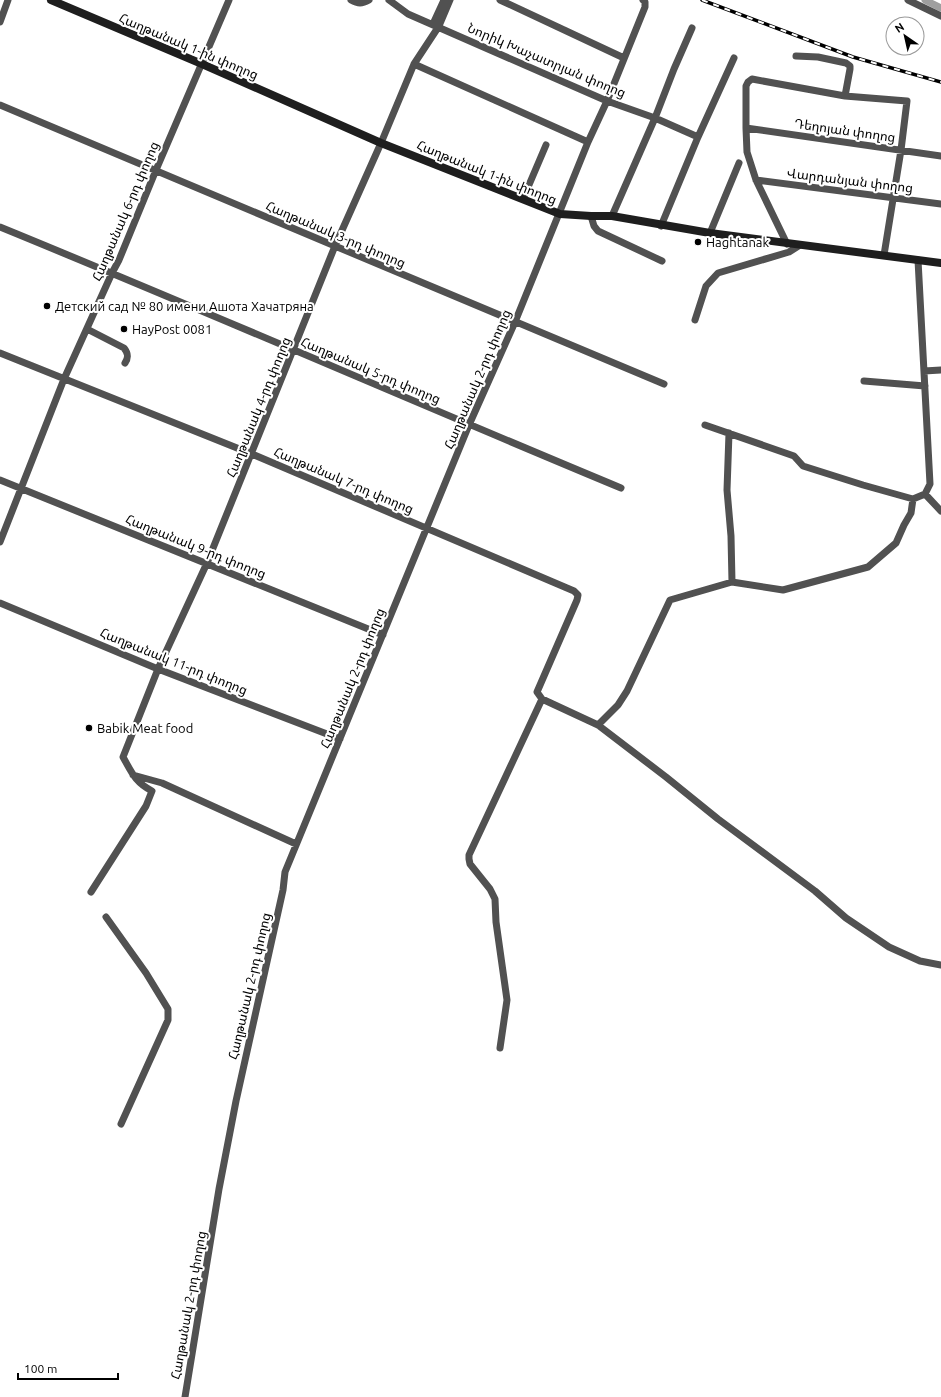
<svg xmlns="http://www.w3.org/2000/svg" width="941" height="1397" viewBox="0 0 941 1397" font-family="Ubuntu,'Noto Sans Armenian',sans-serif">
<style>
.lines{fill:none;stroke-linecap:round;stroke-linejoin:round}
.canal{stroke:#9f9f9f;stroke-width:7}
.minor{stroke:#515151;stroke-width:7}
.secondary{stroke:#1e1e1e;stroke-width:8}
.rail-casing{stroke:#000;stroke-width:3.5}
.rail{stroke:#fff;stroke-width:2;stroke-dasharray:6;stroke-linecap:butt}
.poi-dot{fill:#000;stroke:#fff;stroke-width:1.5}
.labels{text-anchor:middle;stroke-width:4;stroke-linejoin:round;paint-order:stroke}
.street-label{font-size:13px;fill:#000;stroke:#fff}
.poi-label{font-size:13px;fill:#000;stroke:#fff;text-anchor:start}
</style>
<rect width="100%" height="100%" fill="#fff"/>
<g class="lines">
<path class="canal" d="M 925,0 L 941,8"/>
<path class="minor" d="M 351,0 C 358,4 362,4 369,0
M 389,0 L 408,14 L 607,101 L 655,118 L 698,137
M 500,0 L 624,58
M 908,0 L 941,16
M 0,22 L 8,0
M 433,24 L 444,0
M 796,56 L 818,57 L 846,63 L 850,66 L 850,69 L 845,96
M 414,64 L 588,142
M 0,105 L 335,246 L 664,384
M 746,128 L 941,156
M 756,180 L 941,204
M 523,199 L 546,145
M 591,216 L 594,226 L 598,231 L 662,261
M 612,216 L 655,118 L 674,69 L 692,28
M 661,226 L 698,137 L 734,58
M 0,227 C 208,312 414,402 621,488
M 710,233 L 739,163
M 787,244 L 756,180 L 747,152 L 746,128 L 746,86 L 748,82 L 752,79 L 845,96 L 907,101 L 901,150 L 884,255
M 695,320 L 706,286 L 718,273 L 789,252 L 800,245
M 87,329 L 124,348 C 128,353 129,357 125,363
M 0,353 L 252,454 L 574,591 L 578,595 L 577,600 L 537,692 L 542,699 L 598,725 L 666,777 L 718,819 L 815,891 L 846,918 L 889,947 L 920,961 L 941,965
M 924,371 L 941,370
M 864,381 L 925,386
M 705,425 L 794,456 L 803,466 L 863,485 L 913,499 L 925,494 L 930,484 L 918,260
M 729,433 L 727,490 L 731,536 L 732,582
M 0,480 L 383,635
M 925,494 L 941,511
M 0,542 L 64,379 L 112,273 L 119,260 L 156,170 L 229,0
M 0,603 L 158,669 L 340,739
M 598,725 L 618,705 L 627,691 L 670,600 L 732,582 L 783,590 L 868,567 L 896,543 L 904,525 L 911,513 L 913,499
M 133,775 L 162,783 L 296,844
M 91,892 L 146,806 L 152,791 C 135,782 132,773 123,757 L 158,669 L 207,563 L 335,246 L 381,143 L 414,64 L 439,26 L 450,0
M 106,917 L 146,973 L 168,1009 L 168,1020 L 121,1124
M 500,1048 L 507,1000 L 496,922 L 495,899 L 490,889 L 470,864 L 469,859 L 469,855 L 542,699
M 185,1397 L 219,1189 L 236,1101 L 283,890 L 285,872 L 469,425 L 515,322 L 588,142 L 607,101 L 645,7 L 645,2 L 643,0"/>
<path class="secondary" d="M 51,0 L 202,64 L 381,143 L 560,214 L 591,216 L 612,216 L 710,233 L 941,263"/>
<g class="rail-casing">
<path id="rail" d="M 702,0 L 853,57 L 941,82"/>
</g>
<use href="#rail" class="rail"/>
</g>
<g class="poi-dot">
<circle cx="698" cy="242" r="4"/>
<circle cx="47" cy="306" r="4"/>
<circle cx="124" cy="329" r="4"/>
<circle cx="89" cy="728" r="4"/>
</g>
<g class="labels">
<g class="street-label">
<text transform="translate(189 46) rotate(23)" y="5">Հաղթանակ 1-ին փողոց</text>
<text transform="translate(547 60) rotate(23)" y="5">Նորիկ Խաչատրյան փողոց</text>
<text transform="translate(845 130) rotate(8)" y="5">Դեղոյան փողոց</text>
<text transform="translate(487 172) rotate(22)" y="5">Հաղթանակ 1-ին փողոց</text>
<text transform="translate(850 180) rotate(7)" y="5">Վարդանյան փողոց</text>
<text transform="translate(125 211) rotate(-67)" y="5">Հաղթանակ 6-րդ փողոց</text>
<text transform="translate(336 234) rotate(23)" y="5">Հաղթանակ 3-րդ փողոց</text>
<text transform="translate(371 370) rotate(23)" y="5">Հաղթանակ 5-րդ փողոց</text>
<text transform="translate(477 379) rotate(-67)" y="5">Հաղթանակ 2-րդ փողոց</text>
<text transform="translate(258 407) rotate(-68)" y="5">Հաղթանակ 4-րդ փողոց</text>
<text transform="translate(344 480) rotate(23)" y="5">Հաղթանակ 7-րդ փողոց</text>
<text transform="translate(196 546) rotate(22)" y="5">Հաղթանակ 9-րդ փողոց</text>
<text transform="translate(174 661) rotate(22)" y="5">Հաղթանակ 11-րդ փողոց</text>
<text transform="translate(352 678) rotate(-68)" y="5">Հաղթանակ 2-րդ փողոց</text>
<text transform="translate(249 986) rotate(-77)" y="5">Հաղթանակ 2-րդ փողոց</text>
<text transform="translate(188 1305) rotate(-80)" y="5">Հաղթանակ 2-րդ փողոց</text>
</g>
<g class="poi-label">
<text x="706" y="247">Haghtanak</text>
<text x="55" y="311">Детский сад № 80 имени Ашота Хачатряна</text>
<text x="132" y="334">HayPost 0081</text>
<text x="97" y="733">Babik Meat food</text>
</g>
</g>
<g transform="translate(905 36) rotate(326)"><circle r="19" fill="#ffffff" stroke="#999999"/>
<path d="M0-3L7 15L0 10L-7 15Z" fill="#000000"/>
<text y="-6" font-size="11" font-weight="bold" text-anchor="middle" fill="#000000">N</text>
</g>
<path d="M18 1373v6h100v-6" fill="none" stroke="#000000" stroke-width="2"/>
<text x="24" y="1373" font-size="12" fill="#000000" stroke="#ffffff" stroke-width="3" paint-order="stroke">100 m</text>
</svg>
